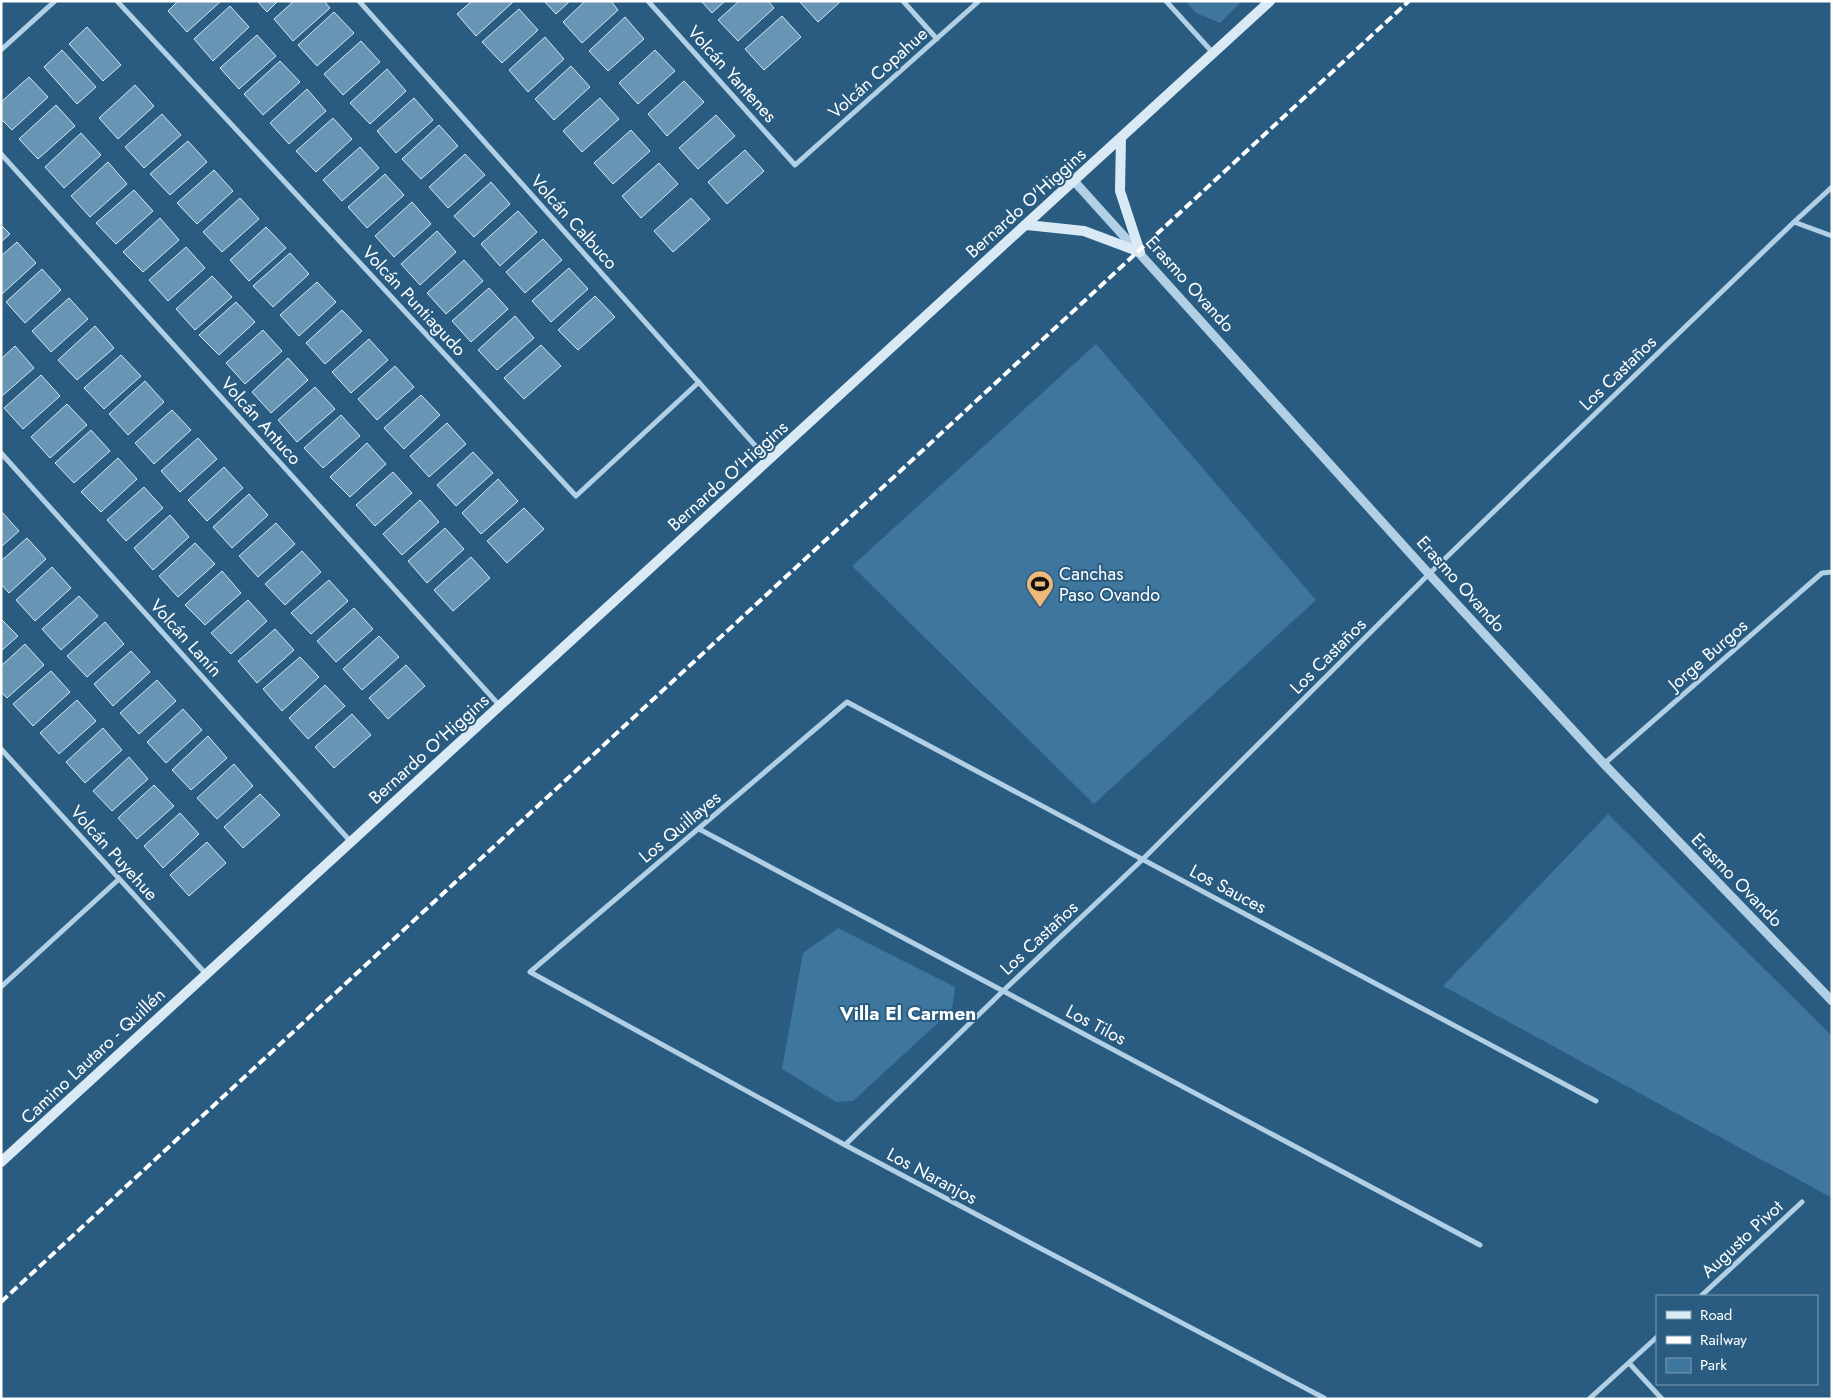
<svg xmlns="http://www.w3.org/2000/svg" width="1833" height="1400" viewBox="0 0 1833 1400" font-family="Jost,sans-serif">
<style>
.green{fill:#3e769d}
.building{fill:#6995b4;stroke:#d3e7f4}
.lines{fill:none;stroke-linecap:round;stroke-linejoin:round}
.minor{stroke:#b1d0e5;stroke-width:5}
.tertiary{stroke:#b1d0e5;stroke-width:9}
.secondary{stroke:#daeaf5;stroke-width:10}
.rail{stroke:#fff;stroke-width:4;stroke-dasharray:9 4;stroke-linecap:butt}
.labels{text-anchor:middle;stroke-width:4;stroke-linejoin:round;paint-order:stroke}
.street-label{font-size:18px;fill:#fff;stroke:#295c80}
.poi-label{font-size:18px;fill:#fff;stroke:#295c80;text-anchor:start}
.neighbourhood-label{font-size:19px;font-weight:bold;fill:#fff;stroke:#295c80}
</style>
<rect width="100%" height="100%" fill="#295c80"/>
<path class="green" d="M 1186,1 L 1242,1 L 1220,23 L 1196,13 Z
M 1096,344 L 1316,600 L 1094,804 L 852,566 Z
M 1608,814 L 1832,1036 L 1832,1198 L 1443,986 Z
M 838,928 L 955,987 L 952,1010 L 853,1101 L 836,1102 L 782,1069 L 803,953 Z"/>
<path class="building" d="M 178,1 L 221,1 L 187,32 L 168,11 Z
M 257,1 L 278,1 L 267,12 Z
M 294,1 L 324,1 L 330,8 L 293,41 L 274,19 Z
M 472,1 L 512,1 L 513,2 L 476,36 L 457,14 Z
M 544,1 L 570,1 L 556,14 Z
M 585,1 L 611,1 L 618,10 L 582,43 L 563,22 Z
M 701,1 L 725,1 L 712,13 Z
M 739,1 L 768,1 L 774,8 L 738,41 L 718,20 Z
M 799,1 L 841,1 L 818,22 Z
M 230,6 L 249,27 L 213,61 L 194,39 Z
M 519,9 L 538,30 L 502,63 L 482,42 Z
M 334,12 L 354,33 L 317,66 L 298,45 Z
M 782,16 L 801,37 L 764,70 L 745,49 Z
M 625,17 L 644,39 L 608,71 L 589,51 Z
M 87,27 L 121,65 L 103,81 L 69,44 Z
M 257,35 L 276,56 L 239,89 L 220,68 Z
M 545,37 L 564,59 L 528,92 L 509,70 Z
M 361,41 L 380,62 L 343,95 L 324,74 Z
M 62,50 L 96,87 L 77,104 L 44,67 Z
M 655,50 L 675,71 L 638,104 L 619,83 Z
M 280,61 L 300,82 L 263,115 L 244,94 Z
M 571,66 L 590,87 L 554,120 L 535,99 Z
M 387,69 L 406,91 L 370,124 L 350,103 Z
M 29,77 L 48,97 L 12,130 L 1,119 L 1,102 Z
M 684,81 L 704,102 L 667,136 L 648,114 Z
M 135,85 L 154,106 L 118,139 L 99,118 Z
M 307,89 L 326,111 L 289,144 L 270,123 Z
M 414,98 L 433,120 L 396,153 L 377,131 Z
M 600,98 L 619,119 L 582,152 L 563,131 Z
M 56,105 L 75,126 L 38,159 L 19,139 Z
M 162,114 L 181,135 L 144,168 L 125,147 Z
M 716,115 L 735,136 L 698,169 L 679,148 Z
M 333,118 L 352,139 L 316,172 L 296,151 Z
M 439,125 L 458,146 L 421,179 L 402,159 Z
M 631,130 L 650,151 L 613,184 L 594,163 Z
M 81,133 L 101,155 L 64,188 L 45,167 Z
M 188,141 L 207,162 L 170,195 L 150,174 Z
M 360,147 L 379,168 L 342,201 L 323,180 Z
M 745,150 L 764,171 L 727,204 L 708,182 Z
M 465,154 L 485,175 L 448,208 L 429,187 Z
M 108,162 L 127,184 L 90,217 L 71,196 Z
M 659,163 L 678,184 L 641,218 L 622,196 Z
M 214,170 L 233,191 L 197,224 L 177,203 Z
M 385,174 L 404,195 L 367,228 L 348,207 Z
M 491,182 L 510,204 L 474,237 L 454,216 Z
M 134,190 L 153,211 L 116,244 L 96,223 Z
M 240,198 L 259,219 L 222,252 L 203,232 Z
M 691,198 L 710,219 L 673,252 L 654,231 Z
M 412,202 L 431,224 L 394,257 L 375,236 Z
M 518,211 L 537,232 L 500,266 L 481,244 Z
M 160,218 L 179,240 L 143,272 L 123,252 Z
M 1,225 L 10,234 L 1,242 Z
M 266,227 L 286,248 L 249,281 L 230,260 Z
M 437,231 L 456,252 L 420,285 L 401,264 Z
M 543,239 L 562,260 L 525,293 L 506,272 Z
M 17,242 L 36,263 L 1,295 L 1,256 Z
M 186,247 L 205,268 L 168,301 L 149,280 Z
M 290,253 L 309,274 L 273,307 L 253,286 Z
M 464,260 L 483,281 L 446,314 L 427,293 Z
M 569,268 L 588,289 L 551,322 L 532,301 Z
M 42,269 L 61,290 L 25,323 L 6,302 Z
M 212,276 L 232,297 L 195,330 L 176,309 Z
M 317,282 L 336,302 L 299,336 L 280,315 Z
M 489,288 L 508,309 L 471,342 L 452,321 Z
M 595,296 L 615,317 L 578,350 L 558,330 Z
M 69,298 L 88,319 L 51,352 L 32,331 Z
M 236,302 L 255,322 L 219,355 L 199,335 Z
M 342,310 L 362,331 L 325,364 L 306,343 Z
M 515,316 L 534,338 L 497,370 L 478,350 Z
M 95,326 L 114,348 L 77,380 L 58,360 Z
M 263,330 L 282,351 L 245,384 L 226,363 Z
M 369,339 L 388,360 L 351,393 L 332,372 Z
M 541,345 L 561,366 L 524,399 L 504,378 Z
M 15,346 L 34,368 L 1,397 L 1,359 Z
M 121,355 L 141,376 L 104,409 L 84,388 Z
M 288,358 L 308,380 L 271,413 L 252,392 Z
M 395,366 L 414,387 L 377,420 L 358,399 Z
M 41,375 L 60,396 L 23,429 L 4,408 Z
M 145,381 L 164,402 L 128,435 L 109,414 Z
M 315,387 L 335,409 L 297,442 L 278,420 Z
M 421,395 L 440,415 L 404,449 L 384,428 Z
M 67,404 L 87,425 L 50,458 L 31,437 Z
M 172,410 L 191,430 L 154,464 L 135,443 Z
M 341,415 L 360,436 L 323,468 L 304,448 Z
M 447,423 L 466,444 L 429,477 L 410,456 Z
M 91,430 L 110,451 L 74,483 L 55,463 Z
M 198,438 L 217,459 L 180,492 L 161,471 Z
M 367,443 L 386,464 L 350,497 L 330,477 Z
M 473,452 L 493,473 L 456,506 L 437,485 Z
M 118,458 L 137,479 L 101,512 L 81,492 Z
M 224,467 L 243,488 L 207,521 L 188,500 Z
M 393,472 L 412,493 L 375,526 L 356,505 Z
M 498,479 L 518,501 L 481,534 L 462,513 Z
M 144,487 L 163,508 L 126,541 L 107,520 Z
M 249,494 L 268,515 L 232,548 L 213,527 Z
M 420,500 L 439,522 L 402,555 L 383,534 Z
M 524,508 L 544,529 L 507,563 L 487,541 Z
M 1,511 L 19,531 L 1,547 Z
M 170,515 L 189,537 L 153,570 L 134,548 Z
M 276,523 L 295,544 L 258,577 L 239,556 Z
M 445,528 L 464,549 L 427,583 L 408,561 Z
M 27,538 L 46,559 L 9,593 L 1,584 L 1,561 Z
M 195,543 L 215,564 L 178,597 L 159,576 Z
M 302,551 L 321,572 L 285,605 L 265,584 Z
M 471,557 L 490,578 L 453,611 L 434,590 Z
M 52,567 L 71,588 L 35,621 L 16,600 Z
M 222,571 L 241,593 L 205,625 L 185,605 Z
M 329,580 L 348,601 L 311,634 L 291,613 Z
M 79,596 L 98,616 L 61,650 L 42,629 Z
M 248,600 L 267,621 L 231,654 L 211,633 Z
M 354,608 L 373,629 L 336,662 L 317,641 Z
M 1,619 L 18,636 L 1,651 Z
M 105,622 L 124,644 L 87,677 L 67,656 Z
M 275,629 L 294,650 L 257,683 L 238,661 Z
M 379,636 L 399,657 L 362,690 L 343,669 Z
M 25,644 L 44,665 L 7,698 L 1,692 L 1,666 Z
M 131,651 L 150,672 L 113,706 L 94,684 Z
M 300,657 L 319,677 L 282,711 L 263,689 Z
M 406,665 L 425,686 L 388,719 L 369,698 Z
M 51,671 L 70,692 L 33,726 L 13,704 Z
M 157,680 L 176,701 L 139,734 L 120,713 Z
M 325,685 L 345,706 L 308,739 L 289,718 Z
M 77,700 L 96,721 L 59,754 L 40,733 Z
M 183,709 L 202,730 L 166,763 L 147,742 Z
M 352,714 L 371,735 L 334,768 L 315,747 Z
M 103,728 L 122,750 L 85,783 L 66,762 Z
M 208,736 L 227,758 L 191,790 L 172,770 Z
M 129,757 L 148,779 L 112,811 L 93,791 Z
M 234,764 L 253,786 L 217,819 L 197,798 Z
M 154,785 L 174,806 L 137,839 L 118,818 Z
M 260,794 L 280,815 L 243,848 L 224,827 Z
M 180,813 L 199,834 L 163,868 L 144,846 Z
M 207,842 L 226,863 L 189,896 L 170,875 Z"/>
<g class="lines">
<path class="minor" d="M 117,1 L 576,496 L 699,382
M 359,1 L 768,460
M 648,1 L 795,165 L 979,1
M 903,1 L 937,39
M 1166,1 L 1214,54
M 1,50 L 55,1
M 1,154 L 500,706
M 1794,222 L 1832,236
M 1,453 L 351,842
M 1,749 L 206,974
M 1604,764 L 1822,573 L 1832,572
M 699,829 L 1480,1245
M 1,987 L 119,879
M 845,1145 L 1003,991 L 1143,859 L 1429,574 L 1794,222 L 1832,187
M 1701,1296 L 1802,1202
M 1629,1363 L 1662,1399
M 1324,1398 L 845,1145 L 530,972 L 847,702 L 1596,1101
M 1589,1399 L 1657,1337"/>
<path class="tertiary" d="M 1074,181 L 1429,574 L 1604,764 L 1832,1001"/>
<path class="secondary" d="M 1121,138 L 1120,191 L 1140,252
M 1027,225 L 1084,231 L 1140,252
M 1,1162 L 1270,1"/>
<path class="rail" d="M 1,1302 L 1409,1"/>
</g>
<defs>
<g id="stadium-pin" transform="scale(1.4375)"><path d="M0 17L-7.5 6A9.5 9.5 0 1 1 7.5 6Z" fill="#ecb978" stroke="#295c80"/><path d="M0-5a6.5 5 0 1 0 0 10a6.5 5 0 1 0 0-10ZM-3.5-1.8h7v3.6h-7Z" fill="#111"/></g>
</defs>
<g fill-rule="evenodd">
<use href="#stadium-pin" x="1040" y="584"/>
</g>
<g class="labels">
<g class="street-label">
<text transform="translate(878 73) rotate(-42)" y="6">Volcán Copahue</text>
<text transform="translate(732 74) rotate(48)" y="6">Volcán Yantenes</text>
<text transform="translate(1026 203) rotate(-42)" y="6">Bernardo O'Higgins</text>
<text transform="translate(574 222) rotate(48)" y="6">Volcán Calbuco</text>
<text transform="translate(1190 284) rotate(48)" y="6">Erasmo Ovando</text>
<text transform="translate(414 301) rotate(47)" y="6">Volcán Puntiagudo</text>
<text transform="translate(1618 373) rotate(-44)" y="6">Los Castaños</text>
<text transform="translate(261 421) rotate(48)" y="6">Volcán Antuco</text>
<text transform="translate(728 476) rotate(-42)" y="6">Bernardo O'Higgins</text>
<text transform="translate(1461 584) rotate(48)" y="6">Erasmo Ovando</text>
<text transform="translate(186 638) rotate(48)" y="6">Volcán Lanín</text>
<text transform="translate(1708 655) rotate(-41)" y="6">Jorge Burgos</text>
<text transform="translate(1328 656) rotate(-45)" y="6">Los Castaños</text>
<text transform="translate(429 749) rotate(-42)" y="6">Bernardo O'Higgins</text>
<text transform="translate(680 827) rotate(-40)" y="6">Los Quillayes</text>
<text transform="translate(114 853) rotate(48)" y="6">Volcán Puyehue</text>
<text transform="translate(1737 880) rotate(46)" y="6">Erasmo Ovando</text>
<text transform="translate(1228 889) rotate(28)" y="6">Los Sauces</text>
<text transform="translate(1039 938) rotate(-43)" y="6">Los Castaños</text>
<text transform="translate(1096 1025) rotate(28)" y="6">Los Tilos</text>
<text transform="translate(93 1056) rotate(-43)" y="6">Camino Lautaro - Quillén</text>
<text transform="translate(932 1176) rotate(28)" y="6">Los Naranjos</text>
<text transform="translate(1742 1239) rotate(-43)" y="6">Augusto Pivot</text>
</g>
<g class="poi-label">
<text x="1059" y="580">Canchas<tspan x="1059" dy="21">Paso Ovando</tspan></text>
</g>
<g class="neighbourhood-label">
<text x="908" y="1020">Villa El Carmen</text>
</g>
</g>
<rect width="1833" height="1400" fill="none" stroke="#ffffff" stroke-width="5"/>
<rect x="1656" y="1295" width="162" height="90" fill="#295c80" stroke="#7f9db3"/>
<rect x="1666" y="1311" width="25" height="8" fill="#daeaf5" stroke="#7f9db3"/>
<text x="1700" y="1320" font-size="15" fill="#ffffff">Road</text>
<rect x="1666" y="1336" width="25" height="8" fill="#ffffff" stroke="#7f9db3"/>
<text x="1700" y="1345" font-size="15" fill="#ffffff">Railway</text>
<rect x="1666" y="1358" width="25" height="15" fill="#3e769d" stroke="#7f9db3"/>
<text x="1700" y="1370" font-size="15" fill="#ffffff">Park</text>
</svg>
